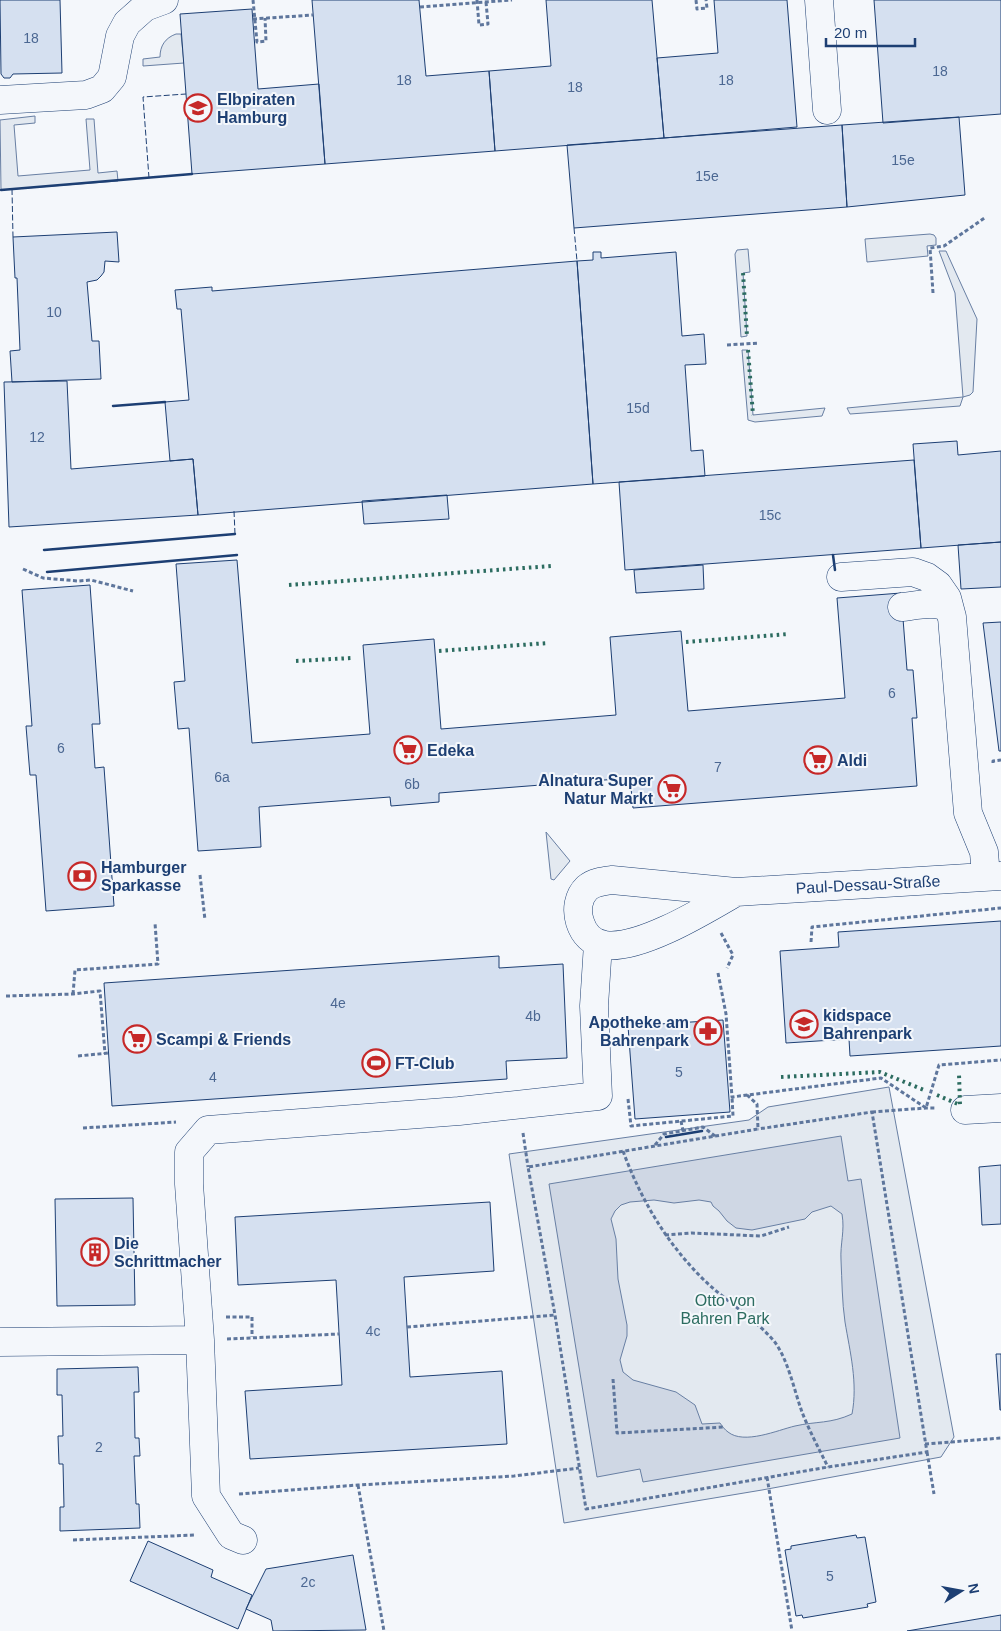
<svg xmlns="http://www.w3.org/2000/svg" width="1001" height="1631" viewBox="0 0 1001 1631" font-family="Arial,sans-serif">
<style>
.green{fill:#e3e9f0;stroke:#687fa3}
.water{fill:#cfd7e4;stroke:#687fa3;fill-rule:evenodd}
.building{fill:#d5e0f0;stroke:#1d3f73}
.lines{fill:none;stroke-linecap:round;stroke-linejoin:round}
.minor-casing{stroke:#1d3f73;stroke-width:29}
.path{stroke:#5e769c;stroke-width:3;stroke-dasharray:4 2.5;stroke-linecap:butt}
.minor{stroke:#f4f7fb;stroke-width:28}
.path-bridge{stroke:#5e769c;stroke-width:3;stroke-dasharray:4 2.5;stroke-linecap:butt}
.hedge{stroke:#2c6c60;stroke-width:4;stroke-dasharray:2.5 4;stroke-linecap:butt}
.fence{stroke:#1d3f73;stroke-width:1;stroke-dasharray:6 2.5;stroke-linecap:butt}
.wall{stroke:#1d3f73;stroke-width:2.5}
.labels{text-anchor:middle;stroke-width:4;stroke-linejoin:round;paint-order:stroke}
.number-label{font-size:14px;fill:#4b6792}
.poi-label{font-size:16px;font-weight:bold;fill:#1d3f73;stroke:#f4f7fb;text-anchor:start}
.street-label{font-size:16px;fill:#1d3f73;stroke:#f4f7fb}
.park-label{font-size:16px;fill:#2c6c60;stroke:#f4f7fb}
</style>
<rect width="100%" height="100%" fill="#f4f7fb"/>
<path class="green" d="M 176,34 L 181,34 L 184,63 L 143,66 L 143,59 L 160,57 C 160,46 165,38 176,34 Z
M 35,116 L 35,123 L 14,125 L 18,176 L 90,170 L 86,119 L 94,119 L 98,173 L 117,171 L 118,181 L 1,190 L 0,120 Z
M 930,234 L 934,235 L 936,238 L 936,245 L 927,246 L 928,256 L 867,262 L 865,239 Z
M 748,249 L 750,272 L 743,273 L 747,336 L 741,337 L 735,254 L 737,250 Z
M 939,251 L 946,251 L 977,319 L 973,392 L 970,395 L 963,397 L 960,406 L 850,414 L 847,408 L 963,397 L 955,293 Z
M 742,350 L 748,350 L 753,415 L 825,408 L 822,416 L 755,422 L 748,420 Z
M 546,832 L 570,861 L 554,880 L 551,879 Z
M 889,1087 L 954,1437 L 941,1457 L 762,1490 L 564,1523 L 509,1154 L 749,1120 L 768,1107 Z"/>
<path class="water" d="M 841,1136 L 848,1181 L 861,1179 L 900,1438 L 643,1482 L 640,1469 L 597,1477 L 549,1184 ZM 654,1200 L 674,1203 L 699,1200 L 711,1202 L 713,1206 L 719,1211 L 727,1221 L 736,1228 L 752,1230 L 805,1219 L 812,1212 L 831,1206 L 842,1214 C 845,1231 840,1244 841,1260 C 842,1280 842,1302 845,1322 C 850,1352 858,1383 852,1414 C 830,1424 817,1421 795,1426 C 778,1430 744,1445 728,1432 C 725,1430 722,1426 720,1423 L 702,1424 L 695,1405 L 676,1392 L 633,1380 L 623,1372 L 620,1360 L 627,1336 L 627,1325 L 618,1279 L 616,1239 L 611,1219 L 615,1211 L 621,1205 L 630,1202 Z"/>
<path class="building" d="M 0,0 L 60,0 L 62,73 L 13,74 L 10,78 L 4,78 L 1,74 Z
M 312,0 L 419,0 L 426,76 L 489,71 L 495,151 L 325,164 Z
M 546,0 L 652,0 L 664,138 L 495,151 L 489,71 L 551,66 Z
M 714,0 L 787,0 L 797,127 L 664,138 L 657,58 L 718,53 Z
M 874,0 L 1001,0 L 1001,114 L 883,123 Z
M 252,9 L 258,89 L 319,84 L 325,164 L 192,174 L 180,14 Z
M 959,117 L 965,195 L 847,207 L 842,125 Z
M 842,125 L 847,207 L 574,228 L 567,145 Z
M 117,232 L 119,262 L 105,261 L 104,272 L 101,276 L 97,280 L 87,282 L 92,341 L 99,341 L 101,379 L 12,382 L 10,351 L 20,350 L 17,278 L 15,278 L 13,237 Z
M 593,252 L 601,252 L 601,258 L 676,252 L 682,336 L 704,334 L 706,364 L 685,365 L 691,451 L 703,450 L 705,476 L 593,484 L 577,261 L 593,260 Z
M 577,261 L 593,484 L 198,515 L 193,459 L 170,461 L 165,402 L 189,400 L 181,309 L 177,309 L 175,290 L 212,287 L 212,291 Z
M 67,381 L 71,469 L 193,459 L 198,515 L 9,527 L 4,382 Z
M 957,441 L 958,455 L 1001,451 L 1001,542 L 921,548 L 913,444 Z
M 914,460 L 921,548 L 625,570 L 619,482 Z
M 447,495 L 449,519 L 364,524 L 362,501 Z
M 1001,542 L 1001,587 L 961,589 L 958,545 Z
M 237,560 L 252,743 L 370,734 L 363,645 L 434,639 L 441,729 L 616,715 L 610,637 L 681,631 L 688,711 L 845,698 L 837,598 L 901,593 L 907,670 L 913,670 L 917,718 L 912,718 L 917,786 L 633,808 L 630,778 L 439,793 L 439,802 L 391,806 L 390,797 L 259,807 L 261,847 L 198,851 L 189,728 L 178,729 L 174,682 L 185,681 L 176,564 Z
M 703,565 L 704,589 L 636,593 L 634,570 Z
M 90,585 L 100,724 L 92,724 L 95,768 L 104,767 L 114,906 L 46,911 L 36,775 L 30,775 L 26,726 L 32,726 L 22,590 Z
M 1001,622 L 1001,751 L 999,751 L 983,623 Z
M 1001,921 L 1001,1046 L 850,1056 L 849,1039 L 786,1043 L 780,951 L 839,947 L 838,932 Z
M 499,956 L 499,968 L 563,964 L 567,1058 L 506,1061 L 507,1079 L 112,1106 L 104,983 Z
M 723,1020 L 730,1112 L 635,1119 L 628,1026 Z
M 1001,1165 L 1001,1224 L 982,1225 L 979,1167 Z
M 133,1198 L 135,1305 L 57,1306 L 55,1199 Z
M 490,1202 L 494,1271 L 404,1277 L 410,1377 L 502,1371 L 507,1444 L 250,1459 L 245,1391 L 342,1385 L 336,1280 L 238,1285 L 235,1217 Z
M 996,1354 L 1001,1354 L 1001,1410 L 1000,1410 Z
M 138,1367 L 139,1392 L 134,1392 L 135,1438 L 139,1438 L 140,1456 L 134,1456 L 136,1504 L 139,1504 L 140,1528 L 60,1531 L 60,1507 L 64,1507 L 63,1464 L 59,1464 L 58,1436 L 63,1436 L 62,1395 L 57,1395 L 57,1369 Z
M 856,1535 L 857,1538 L 865,1537 L 876,1602 L 867,1604 L 868,1607 L 803,1618 L 802,1615 L 796,1616 L 785,1550 L 791,1549 L 791,1546 Z
M 148,1541 L 213,1570 L 211,1577 L 252,1595 L 238,1629 L 130,1581 Z
M 353,1555 L 366,1630 L 273,1631 L 271,1620 L 246,1609 L 266,1569 Z
M 1001,1615 L 1001,1631 L 907,1631 Z"/>
<g class="lines">
<g class="minor-casing">
<path id="minor" d="M 819,0 L 827,110
M 0,100 L 86,95 L 102,89 L 112,77 L 120,36 L 127,23 L 145,7 L 164,0
M 841,577 L 913,572 L 927,577 L 938,585 L 947,598 L 952,617 L 968,813 L 984,852 L 986,877
M 902,607 C 913,606 940,600 948,609 C 950,611 950,614 952,617
M 736,892 C 705,910 640,950 605,945 C 580,942 569,905 587,888 C 594,882 604,881 612,880 L 736,892 L 1001,876
M 965,1110 L 1001,1108
M 0,1342 L 200,1340
M 243,1540 L 231,1535 L 206,1496 L 200,1340 L 189,1184 L 189,1152 L 208,1130 L 459,1111 L 598,1096 L 594,1006 L 598,944"/>
</g>
<path class="path" d="M 253,0 L 257,42 L 266,41 L 265,18
M 477,0 L 479,25 L 488,24 L 486,2
M 696,0 L 697,9 L 707,8 L 706,0
M 933,293 L 930,248 L 944,246 L 986,217
M 727,345 L 759,343
M 23,569 L 43,578 L 78,581 L 91,580 L 133,591
M 993,763 L 993,761 L 1001,760
M 200,875 L 205,920
M 721,933 L 733,955 L 727,968
M 811,942 L 812,927 L 1001,908
M 718,973 L 726,1014 L 732,1097 L 881,1078 L 926,1108 L 939,1065 L 1001,1060
M 73,994 L 75,970 L 158,964 L 155,923
M 6,996 L 73,994 L 100,991 L 105,1054
M 78,1056 L 109,1053
M 747,1095 L 757,1104 L 758,1129 L 528,1167 L 555,1315 L 586,1509 L 828,1467 L 927,1452 L 872,1112 L 758,1129
M 628,1099 L 631,1126 L 733,1116 L 732,1097
M 872,1112 L 926,1108 L 936,1108
M 681,1121 L 683,1131
M 83,1128 L 176,1122
M 523,1133 L 528,1167
M 655,1145 L 664,1134 L 703,1127 L 715,1136
M 623,1151 C 641,1200 667,1244 705,1281 C 727,1302 754,1318 774,1341 C 788,1359 794,1390 802,1412 C 809,1430 819,1449 828,1467
M 665,1235 L 692,1233 L 761,1236 L 789,1227
M 226,1317 L 252,1317 L 252,1337
M 407,1327 L 555,1315
M 227,1339 L 339,1334
M 613,1379 L 617,1433 L 724,1427
M 925,1444 L 1001,1438
M 927,1452 L 934,1494
M 767,1477 L 792,1631
M 358,1485 L 384,1631
M 239,1494 L 358,1485 L 514,1476 L 579,1468
M 73,1540 L 196,1535"/>
<use href="#minor" class="minor"/>
<path class="path-bridge" d="M 420,7 L 512,0
M 253,19 L 313,15"/>
<path class="hedge" d="M 743,273 L 747,336
M 748,350 L 753,415
M 289,585 L 551,566
M 686,642 L 788,634
M 439,651 L 548,643
M 296,661 L 351,658
M 781,1077 L 880,1072 L 924,1090
M 937,1095 L 960,1105 L 959,1074"/>
<path class="fence" d="M 149,178 L 143,97 L 186,94
M 12,189 L 13,237
M 574,228 L 577,261
M 234,511 L 235,534"/>
<path class="wall" d="M 1,190 L 192,174
M 113,406 L 165,402
M 44,550 L 235,534
M 833,555 L 835,570
M 47,572 L 237,555
M 666,1137 L 702,1131"/>
</g>
<defs>
<g id="school-ring" transform="scale(1.4375)"><circle r="9.5" fill="#f4f7fb" stroke="#c62828" stroke-width="1.5"/><path d="M0-5L7-2L0 1L-7-2ZM-4 1L0 2.5L4 1V4Q0 6-4 4Z" fill="#c62828"/></g>
<g id="supermarket-ring" transform="scale(1.4375)"><circle r="9.5" fill="#f4f7fb" stroke="#c62828" stroke-width="1.5"/><path d="M-6-5.5h2.5l.6 2H6L4.5 2H-2.5L-4.4-4H-6ZM-1.5 3.2a1.3 1.3 0 1 0 .1 0ZM3 3.2a1.3 1.3 0 1 0 .1 0Z" fill="#c62828"/></g>
<g id="bank-ring" transform="scale(1.4375)"><circle r="9.5" fill="#f4f7fb" stroke="#c62828" stroke-width="1.5"/><path d="M-6-4H6V4H-6ZM0-2.3a2.3 2.3 0 1 0 0 4.6a2.3 2.3 0 1 0 0-4.6Z" fill="#c62828"/></g>
<g id="pharmacy-ring" transform="scale(1.4375)"><circle r="9.5" fill="#f4f7fb" stroke="#c62828" stroke-width="1.5"/><path d="M-2-6h4v4h4v4h-4v4h-4v-4h-4v-4h4Z" fill="#c62828"/></g>
<g id="stadium-ring" transform="scale(1.4375)"><circle r="9.5" fill="#f4f7fb" stroke="#c62828" stroke-width="1.5"/><path d="M0-5a6.5 5 0 1 0 0 10a6.5 5 0 1 0 0-10ZM-3.5-1.8h7v3.6h-7Z" fill="#c62828"/></g>
<g id="building-ring" transform="scale(1.4375)"><circle r="9.5" fill="#f4f7fb" stroke="#c62828" stroke-width="1.5"/><path d="M-4-6H4V6H1V3H-1V6H-4ZM-2.5-4.3h1.7v1.8h-1.7ZM.8-4.3h1.7v1.8H.8ZM-2.5-1h1.7V.8h-1.7ZM.8-1h1.7V.8H.8Z" fill="#c62828"/></g>
</defs>
<g fill-rule="evenodd">
<use href="#school-ring" x="198" y="108"/>
<use href="#supermarket-ring" x="408" y="750"/>
<use href="#supermarket-ring" x="818" y="760"/>
<use href="#supermarket-ring" x="672" y="789"/>
<use href="#bank-ring" x="82" y="876"/>
<use href="#school-ring" x="804" y="1024"/>
<use href="#pharmacy-ring" x="708" y="1031"/>
<use href="#supermarket-ring" x="137" y="1039"/>
<use href="#stadium-ring" x="376" y="1063"/>
<use href="#building-ring" x="95" y="1252"/>
</g>
<g class="labels">
<g class="number-label">
<text x="31" y="43">18</text>
<text x="940" y="76">18</text>
<text x="404" y="85">18</text>
<text x="726" y="85">18</text>
<text x="575" y="92">18</text>
<text x="903" y="165">15e</text>
<text x="707" y="181">15e</text>
<text x="54" y="317">10</text>
<text x="638" y="413">15d</text>
<text x="37" y="442">12</text>
<text x="770" y="520">15c</text>
<text x="892" y="698">6</text>
<text x="61" y="753">6</text>
<text x="718" y="772">7</text>
<text x="222" y="782">6a</text>
<text x="412" y="789">6b</text>
<text x="338" y="1008">4e</text>
<text x="533" y="1021">4b</text>
<text x="679" y="1077">5</text>
<text x="213" y="1082">4</text>
<text x="373" y="1336">4c</text>
<text x="99" y="1452">2</text>
<text x="830" y="1581">5</text>
<text x="308" y="1587">2c</text>
</g>
<g class="poi-label">
<text x="217" y="105">Elbpiraten<tspan x="217" dy="18">Hamburg</tspan></text>
<text x="427" y="756">Edeka</text>
<text x="837" y="766">Aldi</text>
<text x="653" y="786" text-anchor="end">Alnatura Super<tspan x="653" dy="18">Natur Markt</tspan></text>
<text x="101" y="873">Hamburger<tspan x="101" dy="18">Sparkasse</tspan></text>
<text x="823" y="1021">kidspace<tspan x="823" dy="18">Bahrenpark</tspan></text>
<text x="689" y="1028" text-anchor="end">Apotheke am<tspan x="689" dy="18">Bahrenpark</tspan></text>
<text x="156" y="1045">Scampi &amp; Friends</text>
<text x="395" y="1069">FT-Club</text>
<text x="114" y="1249">Die<tspan x="114" dy="18">Schrittmacher</tspan></text>
</g>
<g class="street-label">
<text transform="translate(868 884) rotate(-3)" y="6">Paul-Dessau-Straße</text>
</g>
<g class="park-label">
<text x="725" y="1306">Otto von<tspan x="725" dy="18">Bahren Park</tspan></text>
</g>
</g>
<g transform="translate(961 1591) rotate(79)" stroke="#f4f7fb" stroke-width="4" paint-order="stroke">
<path d="M0-4L9 19L0 12L-9 19Z" fill="#1d3f73"/>
<text y="-8" font-size="14" font-weight="bold" text-anchor="middle" fill="#1d3f73">N</text>
</g>
<path d="M826 38v8h89v-8" fill="none" stroke="#1d3f73" stroke-width="2.5"/>
<text x="834" y="38" font-size="15" fill="#1d3f73" stroke="#f4f7fb" stroke-width="4" paint-order="stroke">20 m</text>
</svg>
